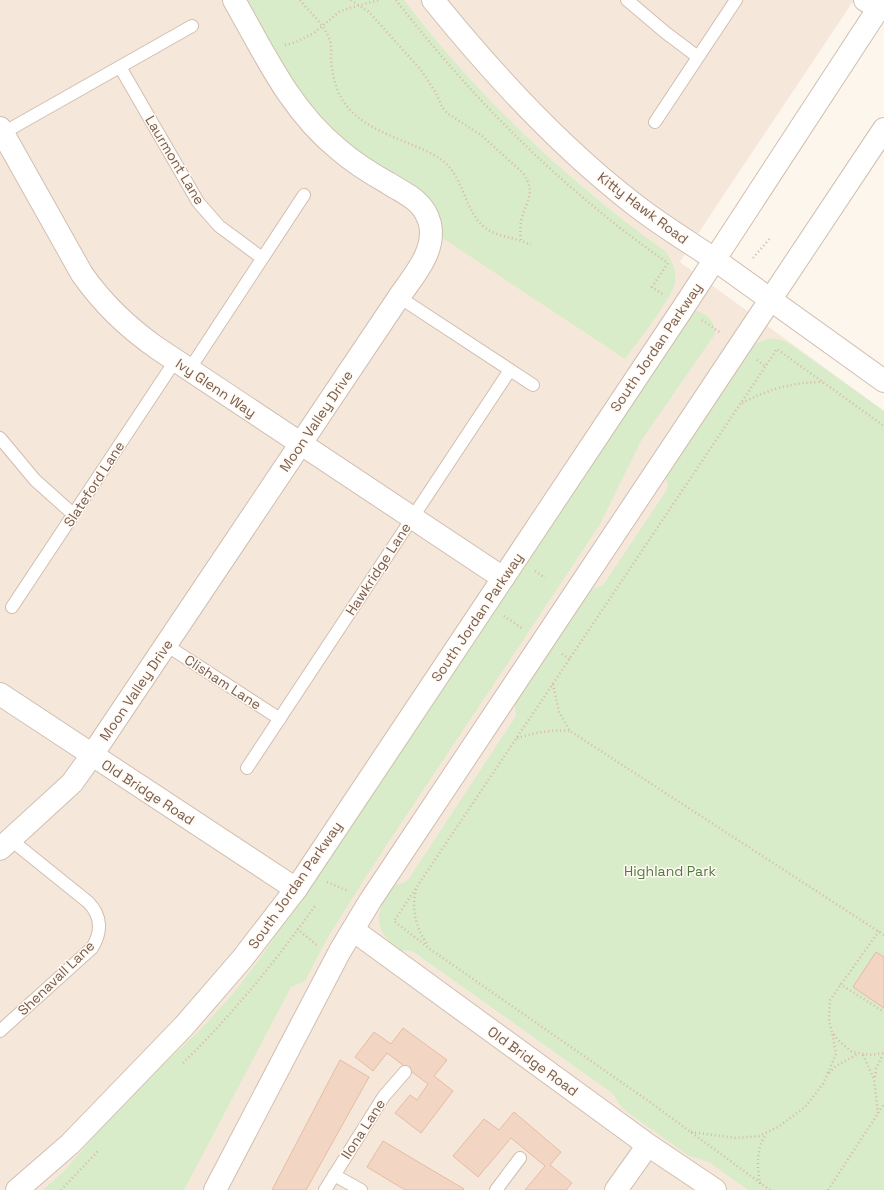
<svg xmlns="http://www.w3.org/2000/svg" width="884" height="1190" viewBox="0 0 884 1190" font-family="'Space Grotesk',sans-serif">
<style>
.residential{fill:#f5e8da}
.green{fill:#d8ecc9}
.building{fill:#f3d5c3;stroke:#e6bba3}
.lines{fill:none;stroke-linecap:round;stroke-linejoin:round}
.service-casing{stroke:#d1beb0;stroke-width:14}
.minor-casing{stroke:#d1beb0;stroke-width:24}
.tertiary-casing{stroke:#d1beb0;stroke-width:24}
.path{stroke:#d9b8a5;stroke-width:2.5;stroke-dasharray:1 3;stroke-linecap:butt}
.service{stroke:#fff;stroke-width:12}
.minor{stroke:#fff;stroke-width:22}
.tertiary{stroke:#fff;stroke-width:22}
.labels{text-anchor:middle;stroke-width:3;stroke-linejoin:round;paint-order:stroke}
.street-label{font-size:14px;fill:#7a5c4d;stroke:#fffaf3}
.park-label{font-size:14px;fill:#537a41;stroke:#fffaf3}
</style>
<rect width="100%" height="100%" fill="#fdf6ec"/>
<path class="residential" d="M 0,0 L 854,0 L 715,208 L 680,262 L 884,411 L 884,1190 L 0,1190 Z"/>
<path class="green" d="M 242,0 L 404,0 C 477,96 567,181 665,251 C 672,260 677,270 675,282 C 673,297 636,344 625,359 L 441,237 L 306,105 Z
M 692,312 C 703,309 717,322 715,334 L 641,441 L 599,526 L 376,861 L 328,937 L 305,981 L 291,987 L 184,1190 L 43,1190 L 64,1171 L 125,1101 L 201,1029 L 231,996 L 259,960 L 687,316 Z
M 769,338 L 782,340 L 793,346 L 884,411 L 884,1190 L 748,1190 L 709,1162 L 689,1156 L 623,1109 L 612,1093 L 415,953 L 408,950 L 400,951 C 371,929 375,912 393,885 L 403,883 L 408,880 L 516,716 L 515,705 L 517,700 L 589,591 L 603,585 L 666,491 L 668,485 L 665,477 L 749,350 L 755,344 Z"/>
<path class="building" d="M 876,952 L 884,957 L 884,1008 L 853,987 Z
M 403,1028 L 447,1060 L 434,1076 L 453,1091 L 421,1133 L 395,1113 L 410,1095 L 417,1100 L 428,1084 L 387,1053 L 373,1071 L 355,1057 L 374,1032 L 391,1044 Z
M 340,1060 L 369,1077 L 306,1190 L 272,1190 Z
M 514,1112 L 561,1152 L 550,1165 L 572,1183 L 566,1190 L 525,1190 L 545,1166 L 511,1138 L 478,1177 L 453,1156 L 484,1119 L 499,1130 Z
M 383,1141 L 464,1189 L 463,1190 L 405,1190 L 367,1167 Z"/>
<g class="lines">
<g class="service-casing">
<path id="service" d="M 627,0 L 666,33 L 698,57
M 120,67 L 198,202 L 219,226 L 262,258
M 655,122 L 736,0
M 3,133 L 192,26
M 399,297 L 533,385
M 189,370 L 304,195
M 0,438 L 35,480 L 73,514
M 12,607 L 175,361
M 166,645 L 280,719
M 247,768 L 510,370
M 0,1031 L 92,948 C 102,932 102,916 88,902 L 11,840
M 334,1175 L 361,1190
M 325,1190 L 384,1096 L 405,1072
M 496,1190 L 520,1158"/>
</g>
<g class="minor-casing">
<path id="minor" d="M 433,0 C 492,73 556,143 630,201 C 656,222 686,240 714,259
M 865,0 L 878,8
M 0,128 L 82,274 C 103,304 127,327 157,348 L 503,578
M 0,694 L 296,889
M 0,849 L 72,783 L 92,755 L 399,297 C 413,276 436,252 430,224 C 428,216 423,207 416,201 C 408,194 397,189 388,183 C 370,173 353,162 338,149 C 290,110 264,53 234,0
M 353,930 L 648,1145 L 715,1190
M 616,1190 L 648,1145"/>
</g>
<g class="tertiary-casing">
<path id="tertiary" d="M 714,259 L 884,381
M 17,1190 L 70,1144 L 184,1026 L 242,959 L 296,889 L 683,308 L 884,0
M 215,1190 L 340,951 L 370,901 L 884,129"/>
</g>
<path class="path" d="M 300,0 C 309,12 322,22 328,36 C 332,43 331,51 331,59 C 332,75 336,92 346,105 C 365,132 412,141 439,158 C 464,174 463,208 483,226 C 495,237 515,237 531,245
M 351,0 L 369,12 L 421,70 L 436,93 L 442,107 L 447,113 L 481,135 L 523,173 C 536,193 527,199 522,218 C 520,225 520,232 521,240
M 396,0 C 473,100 564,191 668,263 L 652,287 L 664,295
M 285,45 L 296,42 L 314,33 L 339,12 L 349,8 L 379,0
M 753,258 L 771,237
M 702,320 L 721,333
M 757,360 L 766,367
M 742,403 C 769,389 793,382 823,382
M 535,571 L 545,578
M 504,616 L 523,629
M 562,654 L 570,659
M 553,684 L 559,712 L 570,731 L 884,935
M 517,738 C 535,733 551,729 569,731
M 327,882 L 348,891
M 416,889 C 411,910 416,928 428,946
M 297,929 L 318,946
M 879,931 L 830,1000 L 829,1021 L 832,1032 L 838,1040 L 852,1052 L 870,1055 L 884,1053
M 840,984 L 884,1012
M 863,1055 L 874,1079 L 878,1113
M 183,1063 C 232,1015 275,962 315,906
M 829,1073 L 836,1066 L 858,1054
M 875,1077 L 876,1069 L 883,1054
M 691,1132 L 736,1138 L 759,1136 L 778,1127 L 805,1107 L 823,1084 L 836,1054 L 832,1032
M 760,1184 C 757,1165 756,1150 766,1134
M 61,1190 L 99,1150
M 770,1190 L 647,1100 L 430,949 L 394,921 L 777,349 L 884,426
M 828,1190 L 884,1104"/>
<use href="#service" class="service"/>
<use href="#minor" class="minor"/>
<use href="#tertiary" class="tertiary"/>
</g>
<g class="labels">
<g class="street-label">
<text transform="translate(175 160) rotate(59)" y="5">Laurmont Lane</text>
<text transform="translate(643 208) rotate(37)" y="5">Kitty Hawk Road</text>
<text transform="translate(656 347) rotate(-56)" y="5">South Jordan Parkway</text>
<text transform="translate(216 388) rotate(34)" y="5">Ivy Glenn Way</text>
<text transform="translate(316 421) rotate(-56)" y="5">Moon Valley Drive</text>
<text transform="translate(94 484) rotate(-57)" y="5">Slateford Lane</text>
<text transform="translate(378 569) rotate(-57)" y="5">Hawkridge Lane</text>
<text transform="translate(477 617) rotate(-56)" y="5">South Jordan Parkway</text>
<text transform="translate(223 682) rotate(33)" y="5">Clisham Lane</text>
<text transform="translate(136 690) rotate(-56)" y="5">Moon Valley Drive</text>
<text transform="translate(148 792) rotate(33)" y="5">Old Bridge Road</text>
<text transform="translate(295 885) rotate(-55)" y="5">South Jordan Parkway</text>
<text transform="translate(56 978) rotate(-44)" y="5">Shenavall Lane</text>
<text transform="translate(533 1061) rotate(36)" y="5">Old Bridge Road</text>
<text transform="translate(363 1129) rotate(-57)" y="5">Ilona Lane</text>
</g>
<g class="park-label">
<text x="670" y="876">Highland Park</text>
</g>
</g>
</svg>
